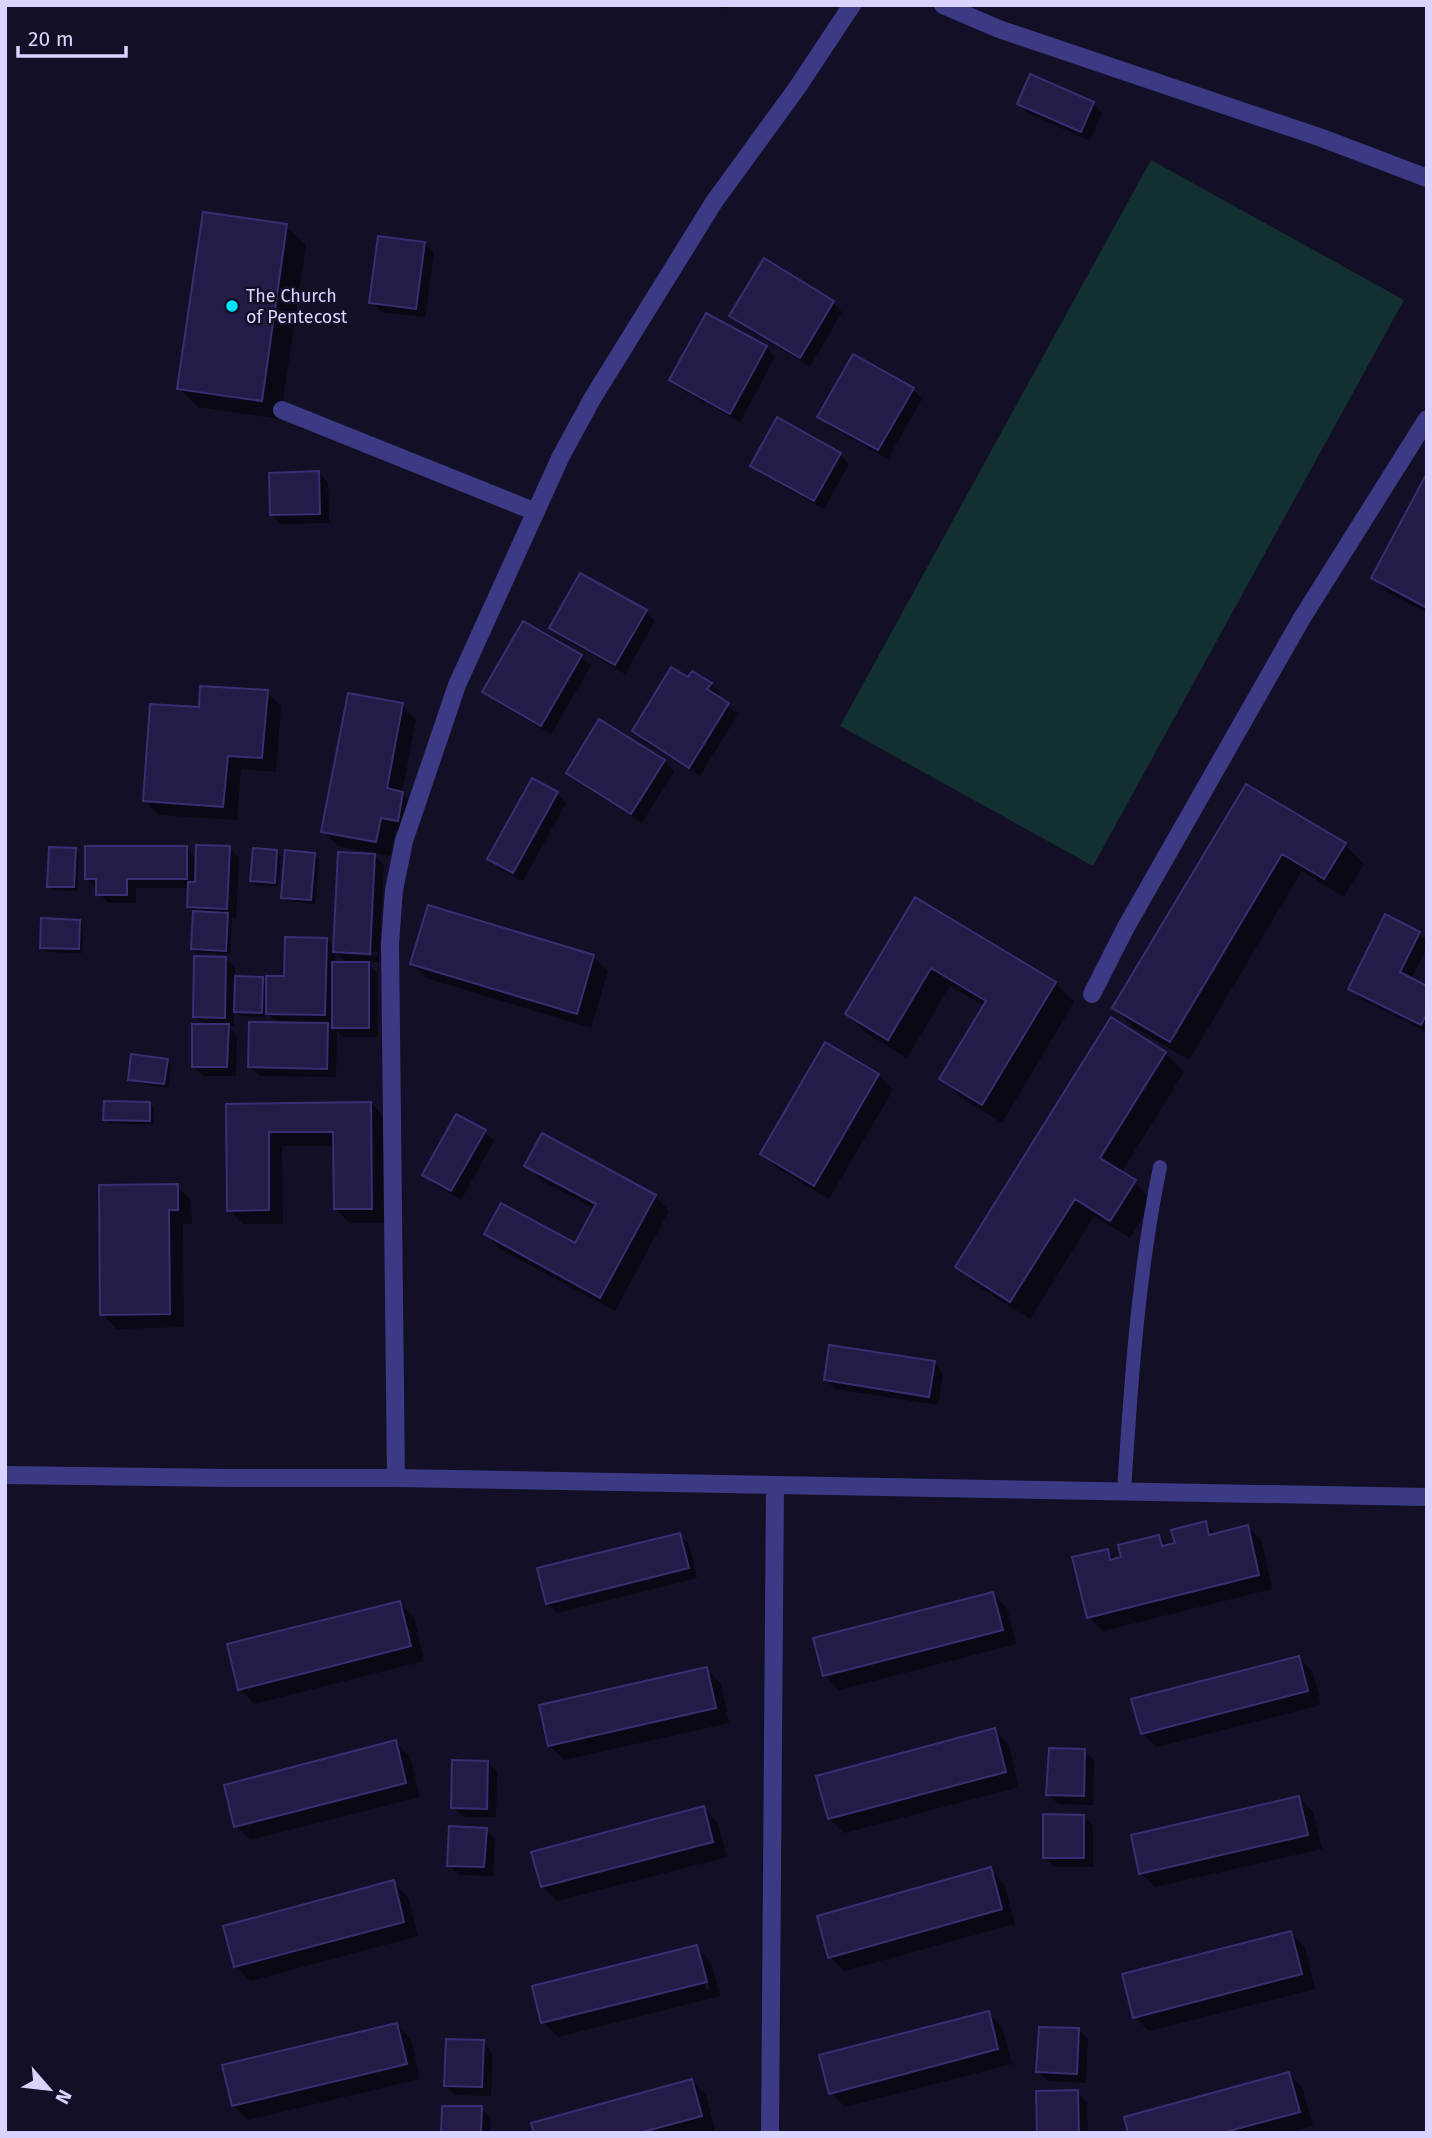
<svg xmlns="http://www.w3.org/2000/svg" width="1432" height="2138" viewBox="0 0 1432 2138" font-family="'Fira Sans',sans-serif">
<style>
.green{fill:#12302f}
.shadow{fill:#0007;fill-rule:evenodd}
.building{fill:#241b47;stroke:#3b2d73;stroke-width:2}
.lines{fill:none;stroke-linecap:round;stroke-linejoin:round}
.service{stroke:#3d3a85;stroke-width:14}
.minor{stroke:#3d3a85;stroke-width:18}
.poi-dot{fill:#00e5ff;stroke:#130f26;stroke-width:2.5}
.labels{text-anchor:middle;stroke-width:5;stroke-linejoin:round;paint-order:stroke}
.poi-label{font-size:18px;fill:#d9d4ff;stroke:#130f26;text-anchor:start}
</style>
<rect width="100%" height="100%" fill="#130f26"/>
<path class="green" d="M 1151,160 L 1404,300 L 1093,866 L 840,726 Z"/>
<path class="shadow" d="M 713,5 L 727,5 L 726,9 Z
M 1019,103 L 1093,104 L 1102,113 L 1090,141 L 1028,113 Z
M 286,226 L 306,245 L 280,419 L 198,407 L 179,388 Z
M 424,243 L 434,253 L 425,317 L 381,312 L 371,302 Z
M 833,303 L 842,312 L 810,367 L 741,325 L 731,315 Z
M 766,347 L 775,357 L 740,422 L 680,389 L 671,380 Z
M 913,389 L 922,399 L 888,459 L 829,426 L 819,416 Z
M 840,454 L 849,464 L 824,509 L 762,475 L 752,466 Z
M 319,473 L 328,483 L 329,523 L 281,524 L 272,515 Z
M 1427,476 L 1427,613 L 1387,592 L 1373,578 Z
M 646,612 L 655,621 L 625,674 L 561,637 L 551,628 Z
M 524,623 L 581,657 L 591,666 L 551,734 L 494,701 L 484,691 Z
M 688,679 L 711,684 L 720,694 L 717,698 L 738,714 L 700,776 L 643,741 L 634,731 Z
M 267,692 L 281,707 L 276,772 L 241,769 L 237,820 L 159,815 L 144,800 L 200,709 Z
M 402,705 L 416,720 L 402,793 L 417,808 L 412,835 L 395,831 L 390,856 L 338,846 L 323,831 Z
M 664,761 L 674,771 L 642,823 L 577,782 L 568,773 Z
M 1247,786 L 1345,845 L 1364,864 L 1344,897 L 1302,871 L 1189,1060 L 1133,1027 L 1114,1008 Z
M 557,793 L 566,803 L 523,881 L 499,869 L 489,859 Z
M 186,848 L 197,859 L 229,848 L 239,858 L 236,918 L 232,917 L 230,954 L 197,953 L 193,948 L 195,912 L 189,907 L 190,888 L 136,888 L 136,903 L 108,903 L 87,878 Z
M 75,850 L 79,854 L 77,891 L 53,890 L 49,886 Z
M 276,852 L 281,856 L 278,887 L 256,885 L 252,881 Z
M 314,855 L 319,859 L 315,904 L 287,901 L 283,897 Z
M 375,856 L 384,865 L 379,962 L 366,962 L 377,973 L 378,1037 L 343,1037 L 337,1030 L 336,1077 L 260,1076 L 250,1067 L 279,1024 L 265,1011 L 265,1017 L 240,1016 L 234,1010 L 234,1026 L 228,1026 L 237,1036 L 236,1076 L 203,1076 L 193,1066 L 205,1026 L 195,1016 L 226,959 L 235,968 L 235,978 L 262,979 L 268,985 L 286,978 L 326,939 L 335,948 ZM 342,950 L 378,952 L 378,956 L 342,954 ZM 336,952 L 347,964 L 335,964 ZM 326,1024 L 334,1024 L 334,1032 Z
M 915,899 L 1055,983 L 1074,1002 L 1002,1123 L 960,1097 L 941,1078 L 985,1006 L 950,986 L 907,1058 L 866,1033 L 847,1014 Z
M 79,921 L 83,926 L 82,953 L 46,952 L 42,948 Z
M 1419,933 L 1427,941 L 1427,947 L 1411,980 L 1427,988 L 1427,1032 L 1360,998 L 1350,989 Z
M 593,957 L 608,971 L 591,1028 L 426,978 L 412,964 Z
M 1165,1053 L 1184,1072 L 1121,1173 L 1134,1182 L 1153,1201 L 1130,1238 L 1094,1216 L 1030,1319 L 976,1285 L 957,1266 Z
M 167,1061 L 171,1065 L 168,1088 L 134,1083 L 129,1079 Z
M 878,1075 L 893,1090 L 829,1199 L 777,1168 L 762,1153 Z
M 150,1103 L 154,1108 L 153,1125 L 109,1123 L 105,1119 Z
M 371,1103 L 385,1118 L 386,1223 L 350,1223 L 335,1209 L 335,1146 L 282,1146 L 283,1224 L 243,1224 L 229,1210 L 228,1105 Z
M 485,1132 L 494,1141 L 461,1200 L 434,1184 L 424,1175 Z
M 527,1165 L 655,1196 L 669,1211 L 615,1311 L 500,1249 L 486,1234 L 576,1245 L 595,1209 L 541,1180 Z
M 177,1186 L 191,1200 L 192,1224 L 183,1224 L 184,1327 L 117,1329 L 102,1314 Z
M 934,1363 L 943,1373 L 938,1405 L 835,1389 L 826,1380 Z
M 1205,1523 L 1217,1535 L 1247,1527 L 1262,1541 L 1272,1589 L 1103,1631 L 1088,1617 L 1107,1551 L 1116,1560 L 1123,1558 L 1159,1537 L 1169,1547 L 1177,1545 Z
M 679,1535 L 689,1544 L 697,1578 L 557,1613 L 548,1603 Z
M 992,1593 L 1007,1608 L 1016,1644 L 839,1690 L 825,1676 Z
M 399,1603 L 414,1617 L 424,1661 L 254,1704 L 240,1689 Z
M 1298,1658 L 1313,1672 L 1321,1705 L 1157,1747 L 1142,1733 Z
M 706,1669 L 721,1684 L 729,1723 L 564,1760 L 549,1745 Z
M 994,1730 L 1009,1745 L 1019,1787 L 844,1833 L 829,1818 Z
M 395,1742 L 410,1757 L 420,1797 L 250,1840 L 236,1826 Z
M 1085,1751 L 1094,1760 L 1093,1805 L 1058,1804 L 1048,1794 Z
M 488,1762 L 497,1772 L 496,1817 L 463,1817 L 453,1807 Z
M 1299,1798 L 1313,1812 L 1322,1849 L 1155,1887 L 1141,1873 Z
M 704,1808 L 718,1823 L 727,1857 L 557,1901 L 542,1886 Z
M 1083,1816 L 1093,1826 L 1093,1867 L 1054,1867 L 1045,1857 Z
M 486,1830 L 495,1839 L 493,1876 L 459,1875 L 449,1865 Z
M 990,1869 L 1004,1884 L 1015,1924 L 844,1971 L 830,1957 Z
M 393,1882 L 408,1897 L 418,1936 L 250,1981 L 236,1966 Z
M 1291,1933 L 1305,1947 L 1315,1989 L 1149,2031 L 1135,2017 Z
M 697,1947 L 711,1962 L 720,1996 L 558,2037 L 543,2022 ZM 700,1962 L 703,1962 L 710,1990 L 707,1991 Z
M 988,2013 L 1002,2027 L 1012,2064 L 845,2107 L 831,2093 Z
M 397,2025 L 411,2039 L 420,2079 L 248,2120 L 234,2105 Z
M 1079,2030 L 1088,2039 L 1086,2083 L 1048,2081 L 1038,2072 Z
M 483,2042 L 492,2052 L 491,2096 L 455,2095 L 446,2085 Z
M 1289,2074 L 1303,2089 L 1313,2126 L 1288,2133 L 1130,2133 Z
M 692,2081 L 706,2095 L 715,2130 L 705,2133 L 536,2133 Z
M 1077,2092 L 1087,2102 L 1088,2133 L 1039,2133 Z
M 481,2108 L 491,2118 L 490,2133 L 443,2133 Z"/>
<path class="building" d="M 1030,74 L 1094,102 L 1081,132 L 1017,104 Z
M 203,212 L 287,224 L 262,401 L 177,389 Z
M 378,236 L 425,242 L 416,309 L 369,303 Z
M 764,258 L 834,301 L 800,358 L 729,316 Z
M 706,313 L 767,346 L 730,414 L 669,380 Z
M 853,354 L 914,388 L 878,450 L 817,417 Z
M 777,417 L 841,453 L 814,501 L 750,466 Z
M 319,471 L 320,514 L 270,515 L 269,473 Z
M 1427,473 L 1427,608 L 1371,578 Z
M 580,573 L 647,610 L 615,665 L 549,628 Z
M 523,621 L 582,655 L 541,726 L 482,692 Z
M 671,667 L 688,677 L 692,671 L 712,683 L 707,689 L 729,703 L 689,768 L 632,731 Z
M 200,686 L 268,690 L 262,758 L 228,756 L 223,807 L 143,801 L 150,704 L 199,707 Z
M 348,693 L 403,703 L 387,788 L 403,792 L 398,821 L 381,818 L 376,842 L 321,832 Z
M 599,719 L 665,760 L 631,814 L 566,773 Z
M 532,778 L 558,792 L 513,873 L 487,859 Z
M 1246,784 L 1346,843 L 1324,879 L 1282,854 L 1170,1042 L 1112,1008 Z
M 196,845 L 230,846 L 227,909 L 187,907 L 188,882 L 195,882 Z
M 85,846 L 187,846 L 187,879 L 127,879 L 127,895 L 96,895 L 96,879 L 85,879 Z
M 49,847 L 76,848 L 74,887 L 47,887 Z
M 253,848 L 277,850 L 275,883 L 250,881 Z
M 285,850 L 315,853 L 311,900 L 281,898 Z
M 338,852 L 375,854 L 370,954 L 333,952 Z
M 915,897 L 1056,982 L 982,1105 L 939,1079 L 986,1001 L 931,968 L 888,1040 L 845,1014 Z
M 428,905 L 594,955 L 577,1014 L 410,964 Z
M 193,911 L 228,913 L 226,951 L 191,949 Z
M 1385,914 L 1420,932 L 1400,972 L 1427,986 L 1427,1013 L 1421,1025 L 1348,989 Z
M 41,918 L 80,920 L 79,949 L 40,948 Z
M 285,937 L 327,938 L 325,1015 L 266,1014 L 266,976 L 284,976 Z
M 194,956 L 226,957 L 225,1018 L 193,1017 Z
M 332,962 L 369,962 L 369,1028 L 332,1028 Z
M 235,976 L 263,977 L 262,1013 L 234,1012 Z
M 1111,1017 L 1166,1052 L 1100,1158 L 1136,1180 L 1110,1221 L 1075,1199 L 1010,1302 L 955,1267 Z
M 249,1022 L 328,1023 L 327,1069 L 248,1067 Z
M 192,1024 L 229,1024 L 227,1067 L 192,1067 Z
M 825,1042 L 879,1074 L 814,1186 L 760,1154 Z
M 131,1054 L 168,1059 L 164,1084 L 128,1080 Z
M 104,1101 L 150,1102 L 150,1121 L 103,1120 Z
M 371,1102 L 372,1209 L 334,1209 L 333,1132 L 269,1132 L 269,1210 L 227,1211 L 226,1104 Z
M 456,1114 L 486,1130 L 451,1191 L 422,1175 Z
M 542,1133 L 656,1195 L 600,1298 L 484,1234 L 501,1203 L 575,1243 L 596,1204 L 524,1166 Z
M 178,1184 L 178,1210 L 169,1210 L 170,1314 L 100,1315 L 99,1185 Z
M 829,1345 L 935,1361 L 929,1397 L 824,1380 Z
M 1206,1521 L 1209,1535 L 1248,1525 L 1259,1575 L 1087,1618 L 1072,1557 L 1108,1549 L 1110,1560 L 1121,1557 L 1118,1545 L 1159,1535 L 1162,1546 L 1175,1543 L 1171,1530 Z
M 680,1533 L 689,1568 L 546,1604 L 537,1568 Z
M 993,1592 L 1003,1630 L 823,1676 L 813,1638 Z
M 400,1601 L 411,1646 L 238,1690 L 227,1644 Z
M 1299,1656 L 1308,1691 L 1141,1734 L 1131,1699 Z
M 707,1667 L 716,1708 L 548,1746 L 539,1705 Z
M 995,1728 L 1006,1772 L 828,1819 L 816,1776 Z
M 396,1740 L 406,1783 L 234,1827 L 224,1785 Z
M 1049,1748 L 1085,1749 L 1084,1796 L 1046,1795 Z
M 452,1760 L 488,1761 L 487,1809 L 451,1808 Z
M 1299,1796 L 1308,1835 L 1139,1874 L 1131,1835 Z
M 704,1806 L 713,1842 L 541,1887 L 531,1852 Z
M 1043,1814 L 1084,1815 L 1084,1858 L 1043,1858 Z
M 449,1826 L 487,1828 L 484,1867 L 447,1866 Z
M 991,1867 L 1002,1909 L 828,1958 L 817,1916 Z
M 394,1880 L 404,1922 L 234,1967 L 223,1926 Z
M 1291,1931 L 1302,1974 L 1133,2018 L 1122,1974 Z
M 697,1945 L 707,1982 L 541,2023 L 532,1986 Z
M 989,2011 L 998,2049 L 829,2094 L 819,2055 Z
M 397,2023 L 407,2064 L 232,2106 L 222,2065 Z
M 1039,2027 L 1079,2028 L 1077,2074 L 1036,2072 Z
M 446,2039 L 484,2040 L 482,2087 L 444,2086 Z
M 1289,2072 L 1300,2112 L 1222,2133 L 1128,2133 L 1124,2117 Z
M 692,2079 L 702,2116 L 639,2133 L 534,2133 L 531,2123 Z
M 1078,2090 L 1079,2133 L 1037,2133 L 1036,2091 Z
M 442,2106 L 482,2106 L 481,2133 L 441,2133 Z"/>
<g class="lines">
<path class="service" d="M 1124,1491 C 1131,1383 1138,1273 1160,1167"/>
<path class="minor" d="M 943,5 L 999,29 L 1322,138 L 1427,178
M 282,410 L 536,512
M 1092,994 L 1126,927 L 1302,618 L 1427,419
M 5,1475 L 231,1478 L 396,1478 L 1427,1497
M 396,1478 L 390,943 L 394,890 L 404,841 L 457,685 L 561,456 L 592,399 L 714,202 L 797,88 L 852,5
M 770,2133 L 775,1485"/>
</g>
<circle class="poi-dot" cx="232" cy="306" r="7"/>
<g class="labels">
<g class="poi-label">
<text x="246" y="302">The Church<tspan x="246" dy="21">of Pentecost</tspan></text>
</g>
</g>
<rect width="1432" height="2138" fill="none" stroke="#d9d4ff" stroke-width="14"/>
<g transform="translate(49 2089) rotate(118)" stroke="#130f26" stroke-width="5" paint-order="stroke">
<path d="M0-5L12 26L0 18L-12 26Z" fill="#d9d4ff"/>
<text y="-10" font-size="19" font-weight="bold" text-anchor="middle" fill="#d9d4ff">N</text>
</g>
<path d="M18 46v10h108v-10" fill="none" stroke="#d9d4ff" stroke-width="3.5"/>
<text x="28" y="46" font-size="21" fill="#d9d4ff" stroke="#130f26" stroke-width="5" paint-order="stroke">20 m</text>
</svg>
